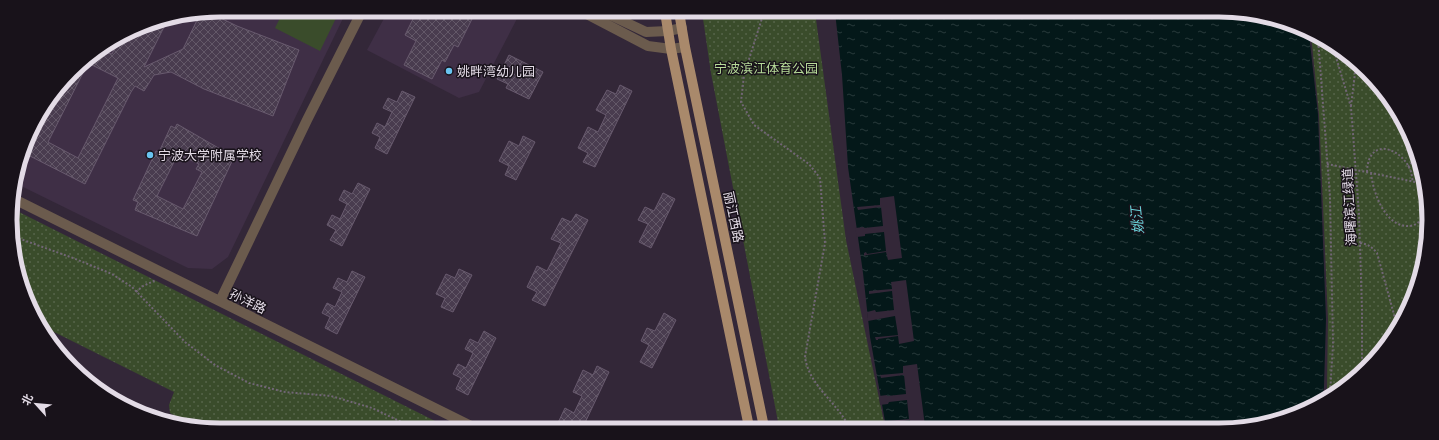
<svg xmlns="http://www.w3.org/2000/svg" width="1439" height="440" viewBox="0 0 1439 440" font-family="'Fira Sans','Noto Sans SC',sans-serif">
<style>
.built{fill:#3f2f46}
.green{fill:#3a4c2b}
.park{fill:url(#park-dots)}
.water{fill:url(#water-ripples)}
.pier{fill:#332738}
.building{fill:url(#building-cross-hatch);stroke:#685a6e;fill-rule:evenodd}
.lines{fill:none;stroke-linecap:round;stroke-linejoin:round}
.path{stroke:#716675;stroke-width:2;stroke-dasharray:2 2;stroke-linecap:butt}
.minor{stroke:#6b5b4d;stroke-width:10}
.major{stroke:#a9896b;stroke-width:10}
.poi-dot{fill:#69c4f0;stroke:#18121a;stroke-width:1.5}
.labels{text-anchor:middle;stroke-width:3;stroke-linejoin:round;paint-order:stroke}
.park-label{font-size:13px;fill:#b7db99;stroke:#18121a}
.poi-label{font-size:13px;fill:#e3dbe6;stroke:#18121a;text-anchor:start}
.street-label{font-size:13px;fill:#e3dbe6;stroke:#18121a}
.water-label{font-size:14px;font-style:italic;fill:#69d2d9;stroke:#18121a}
.rim{fill:none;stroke:#e3dbe6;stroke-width:5}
</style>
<defs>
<pattern id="park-dots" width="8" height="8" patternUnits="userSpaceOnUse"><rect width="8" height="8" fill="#3a4c2b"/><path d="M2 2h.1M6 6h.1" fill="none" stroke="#56654a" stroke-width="1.8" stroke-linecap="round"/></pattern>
<pattern id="water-ripples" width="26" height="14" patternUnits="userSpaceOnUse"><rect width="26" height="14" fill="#041819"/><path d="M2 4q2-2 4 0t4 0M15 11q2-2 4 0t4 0" fill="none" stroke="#28393a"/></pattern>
<pattern id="building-cross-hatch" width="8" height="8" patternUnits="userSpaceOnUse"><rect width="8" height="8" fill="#493c4f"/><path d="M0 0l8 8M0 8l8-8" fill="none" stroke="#635868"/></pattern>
</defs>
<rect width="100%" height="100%" fill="#332738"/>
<path class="built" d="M 220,10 L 347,10 L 228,257 L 212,269 L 188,268 L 15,183 L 32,127 L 81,62 L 140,26 Z
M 388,11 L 521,11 L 479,92 L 459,98 L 367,50 Z"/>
<path class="green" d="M 284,10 L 340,10 L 320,51 L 275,28 Z"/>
<path class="park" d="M 702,12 L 815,12 L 846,240 L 885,427 L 779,427 L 711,73 Z
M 1311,35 L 1336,46 L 1394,104 L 1425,179 L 1425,261 L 1401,325 L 1367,369 L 1326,399 L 1327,388 L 1328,319 L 1319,114 Z
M 13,209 L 445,426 L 193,426 L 170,413 L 169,405 L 174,392 L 40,325 L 17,274 Z"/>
<path class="water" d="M 835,12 L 1260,14 L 1309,34 L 1318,114 L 1326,319 L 1324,387 L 1322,401 L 1312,408 L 1247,428 L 886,427 L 870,337 L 863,273 L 848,167 L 842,75 Z"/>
<path class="pier" d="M 894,196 L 902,258 L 888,260 L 886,252 L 867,255 L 864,256 L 864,253 L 866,252 L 867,254 L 886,251 L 884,232 L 865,234 L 865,236 L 857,237 L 855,228 L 864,227 L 864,228 L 883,226 L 881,207 L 858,210 L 857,207 L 880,205 L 880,198 Z
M 906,280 L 914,341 L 899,344 L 898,336 L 878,339 L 878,340 L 876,340 L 875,337 L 878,337 L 898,335 L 895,316 L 868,321 L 867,312 L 875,310 L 876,312 L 894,310 L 892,291 L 869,294 L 869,291 L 892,289 L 891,282 Z
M 917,364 L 925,426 L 911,427 L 910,420 L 890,423 L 890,424 L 887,424 L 887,421 L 909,419 L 907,400 L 889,402 L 888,404 L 880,405 L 879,397 L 879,396 L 887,395 L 887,396 L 906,394 L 904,375 L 881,378 L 880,375 L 903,373 L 903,366 Z"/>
<path class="building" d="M 417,11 L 476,11 L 458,47 L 454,45 L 445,62 L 442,60 L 432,79 L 404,65 L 416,41 L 405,35 Z
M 208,12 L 237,26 L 299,50 L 273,116 L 204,89 L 171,72 L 154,75 L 144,91 L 135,86 L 131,92 L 85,184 L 24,153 L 27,142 L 41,115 L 81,62 L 99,51 L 112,54 L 119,39 L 140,26 L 167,21 L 144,67 L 183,49 L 200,14 ZM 88,63 L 118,78 L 78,158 L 48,142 Z
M 509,55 L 543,72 L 529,99 L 506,88 L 508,84 L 497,79 Z
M 620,85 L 632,91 L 595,167 L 583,162 L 588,153 L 578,148 L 588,127 L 598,132 L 606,115 L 596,110 L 607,90 L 616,94 Z
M 402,91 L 415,97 L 387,154 L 375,148 L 380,137 L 372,133 L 377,123 L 385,127 L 392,112 L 383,108 L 388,98 L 397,102 Z
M 177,124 L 234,157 L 197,236 L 135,210 L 138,202 L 133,200 L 156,151 L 159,152 L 171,126 L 175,128 ZM 178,154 L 199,164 L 196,169 L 202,172 L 183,209 L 157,196 Z
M 523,136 L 535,142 L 516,180 L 505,175 L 509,166 L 499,161 L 509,141 L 519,146 Z
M 358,183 L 370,189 L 342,246 L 330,240 L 336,230 L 327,225 L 332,215 L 340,219 L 347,204 L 339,200 L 344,190 L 352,194 Z
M 663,193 L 675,199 L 651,248 L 639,242 L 648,224 L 638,220 L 645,207 L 654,211 Z
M 576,214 L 588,220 L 545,306 L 532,300 L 537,292 L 527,287 L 537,266 L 547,271 L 561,243 L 551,239 L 562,218 L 571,222 Z
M 459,269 L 472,275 L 453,312 L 441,307 L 445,298 L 436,294 L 446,274 L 455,278 Z
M 352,271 L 365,277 L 337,334 L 325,328 L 330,317 L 322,313 L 327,303 L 335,307 L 342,292 L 333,288 L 338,278 L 347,282 Z
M 664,313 L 676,320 L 652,368 L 640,362 L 649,345 L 641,341 L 647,328 L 655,331 Z
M 484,331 L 496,338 L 468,395 L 456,389 L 461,378 L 453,374 L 458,364 L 466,368 L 473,353 L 465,349 L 470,339 L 478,343 Z
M 597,366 L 609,372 L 583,427 L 556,427 L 565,408 L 574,413 L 582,396 L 573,392 L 583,370 L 593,375 Z"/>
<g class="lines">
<path class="path" d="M 764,12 L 744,75 L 741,102 L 754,125 L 809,164 L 820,178 L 825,243 L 805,357 C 809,386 837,402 849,427
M 1318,38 L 1330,197 L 1333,344 L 1330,395
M 1332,44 L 1351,107 L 1359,214 L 1362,310 L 1362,373
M 1351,106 L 1356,65
M 1327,164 L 1425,184
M 1408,167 L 1416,158
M 1367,172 C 1368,135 1403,148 1411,172 C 1412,175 1412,179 1413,182
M 1371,173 C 1373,192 1385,228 1410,226 C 1415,225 1419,223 1422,218 C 1426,208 1424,194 1423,184
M 15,237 L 73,258 L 112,274 L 132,287 L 185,342 L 215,365 L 249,383 L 285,392 L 331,396 L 372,408 L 410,426
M 1360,243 C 1368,244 1372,247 1377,253 L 1398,329
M 136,292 L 143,286 L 156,280"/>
<path class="minor" d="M 581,11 L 648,46 L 671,49 L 685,47
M 604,12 L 646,32 L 668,31 L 682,28
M 12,198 L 473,427
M 220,301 L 307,120 L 362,11"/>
<path class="major" d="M 665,12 L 671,49 L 749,427
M 679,12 L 685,47 L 764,427
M 96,388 L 112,398"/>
</g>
<g class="poi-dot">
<circle cx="449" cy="71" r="4"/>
<circle cx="150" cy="155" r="4"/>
</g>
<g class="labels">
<g class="park-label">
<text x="766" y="73">宁波滨江体育公园</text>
</g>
<g class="poi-label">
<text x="457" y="76">姚畔湾幼儿园</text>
<text x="158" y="160">宁波大学附属学校</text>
</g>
<g class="street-label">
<text transform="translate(1349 207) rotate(-93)" y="5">海曙滨江绿道</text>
<text transform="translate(734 217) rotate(78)" y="5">丽江西路</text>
<text transform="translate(248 301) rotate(26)" y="5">孙洋路</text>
</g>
<g class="water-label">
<text transform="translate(1137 220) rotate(-96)" y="5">姚江</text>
</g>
</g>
<path d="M0 0H1439V440H0ZM220 17H1219A203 203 0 0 1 1422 220V220A203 203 0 0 1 1219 423H220A203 203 0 0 1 17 220V220A203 203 0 0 1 220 17Z" fill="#18121a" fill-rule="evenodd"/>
<path class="rim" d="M220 17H1219A203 203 0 0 1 1422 220V220A203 203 0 0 1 1219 423H220A203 203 0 0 1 17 220V220A203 203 0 0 1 220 17Z"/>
<g transform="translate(36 404) rotate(297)" stroke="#18121a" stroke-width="3" paint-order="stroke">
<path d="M0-3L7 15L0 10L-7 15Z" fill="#e3dbe6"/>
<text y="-6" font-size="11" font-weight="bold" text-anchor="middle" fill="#e3dbe6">北</text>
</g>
</svg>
